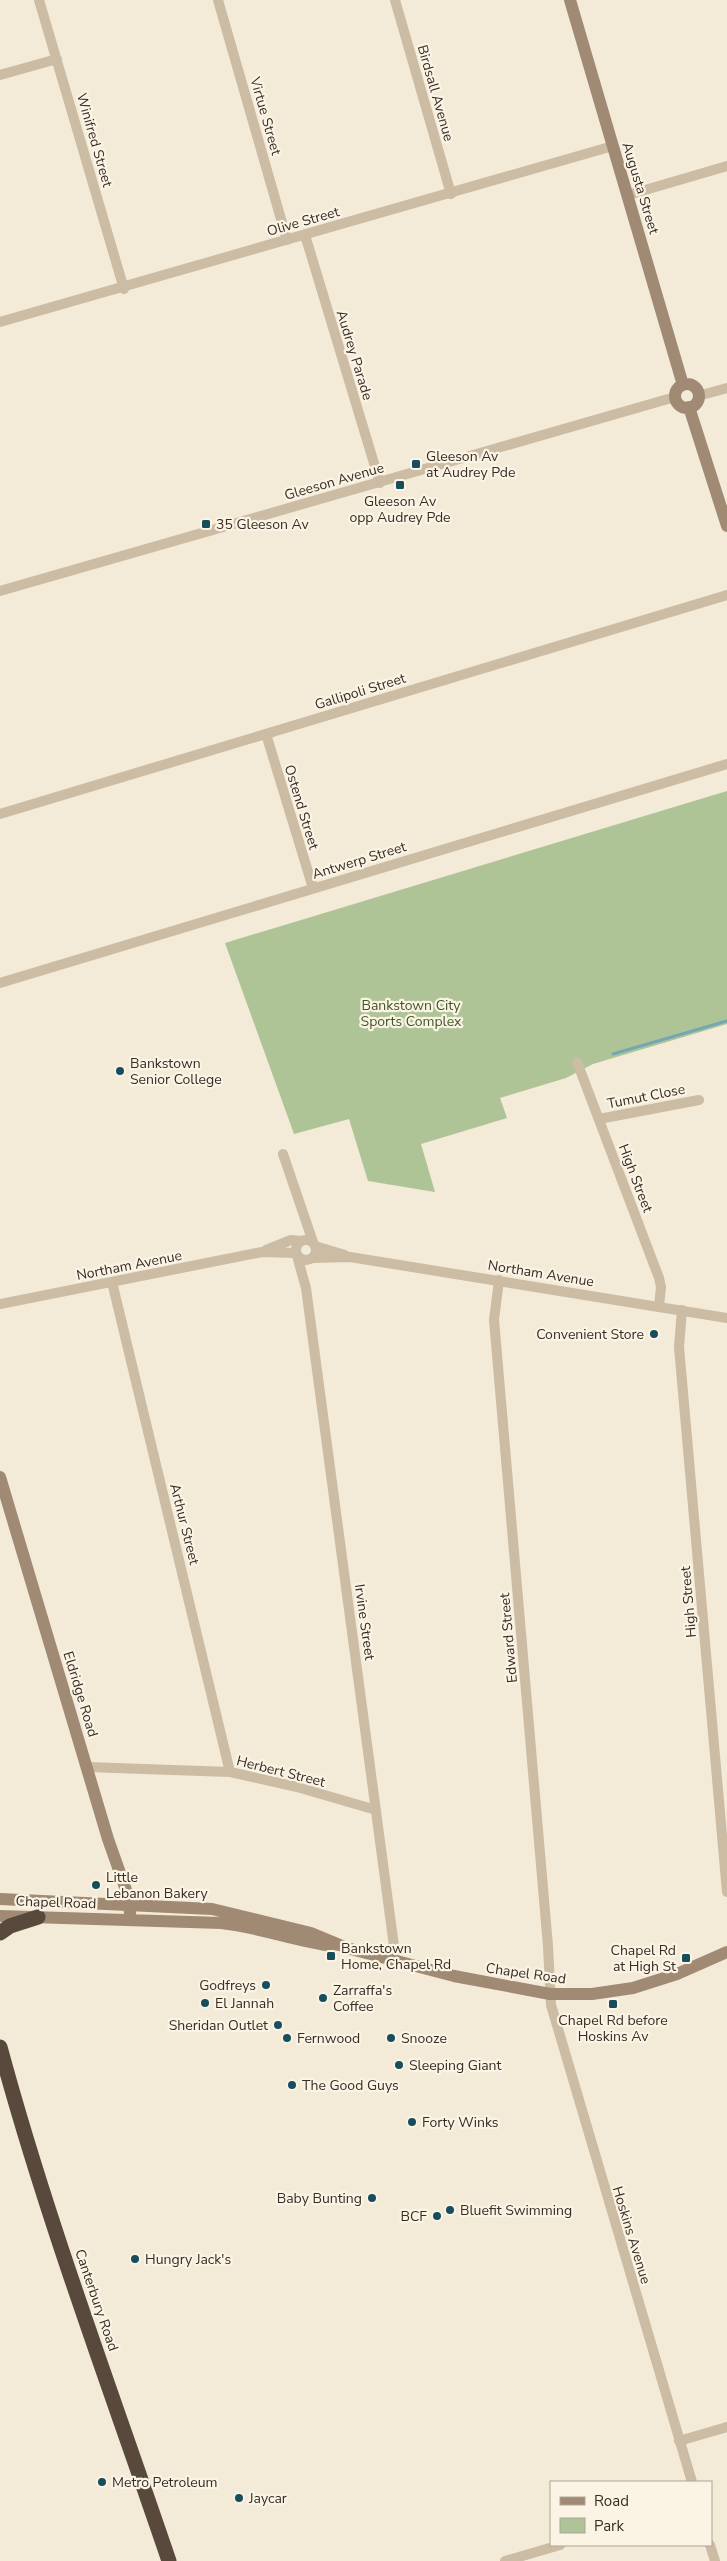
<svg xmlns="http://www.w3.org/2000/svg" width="727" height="2561" viewBox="0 0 727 2561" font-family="'Nunito Sans',sans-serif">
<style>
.green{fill:#aec497}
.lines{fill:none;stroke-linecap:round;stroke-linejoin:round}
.stream{stroke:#74a7b3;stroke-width:3}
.street{stroke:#ccbca3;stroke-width:10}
.secondary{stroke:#a08a74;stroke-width:12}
.highway{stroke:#58493c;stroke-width:15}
.poi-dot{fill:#174d5c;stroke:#fbf4e4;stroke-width:2}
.labels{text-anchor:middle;stroke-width:4.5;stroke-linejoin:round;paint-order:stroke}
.street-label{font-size:14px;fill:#372d26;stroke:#fbf4e4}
.poi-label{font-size:14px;fill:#372d26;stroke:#fbf4e4;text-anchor:start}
.park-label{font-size:14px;fill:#3f5727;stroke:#fbf4e4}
</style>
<rect width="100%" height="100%" fill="#f3ead8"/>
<path class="green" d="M 727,791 L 727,1024 L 593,1064 L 566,1078 L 500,1098 L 507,1118 L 421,1144 L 435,1192 L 368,1181 L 349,1119 L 294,1134 L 225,943 Z"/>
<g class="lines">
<path class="stream" d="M 613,1054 L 727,1021"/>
<path class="street" d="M 39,0 L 124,289
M 218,0 L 287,240
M 395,0 L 451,194
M 0,75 L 57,59
M 628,195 L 727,166
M 305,235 L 380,483
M 0,322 L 613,146
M 698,396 L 727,388
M 0,591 L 675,397
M 266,734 L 313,888
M 0,814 L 727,595
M 0,983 L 727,764
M 577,1062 L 659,1278 L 661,1287 L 659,1306
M 599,1119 L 699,1100
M 283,1154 L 313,1242
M296 1250a10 10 0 1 1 20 0a10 10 0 1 1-20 0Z
M 315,1246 L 345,1255
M 266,1250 L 291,1240 L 301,1241
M 297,1256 L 306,1288 L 396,1961
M 312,1258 L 350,1257 L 727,1318
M 499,1280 L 494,1320 L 548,1946 L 551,2005 L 692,2482
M 112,1282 L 230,1772
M 0,1304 L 262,1252 L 296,1253
M 682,1310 L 679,1347 L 727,1892
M 87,1767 L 230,1772 L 297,1787 L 376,1810
M 679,2441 L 727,2427
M 710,2545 L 715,2561
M 505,2561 L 560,2545"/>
<path class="secondary" d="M 570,0 L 683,385
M675 396a12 12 0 1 1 24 0a12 12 0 1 1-24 0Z
M 689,407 L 727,526
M 0,1477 L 108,1839 L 126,1890 L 131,1919
M 0,1899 L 212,1909 L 311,1933 L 347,1948 L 454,1976 L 550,1994 L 592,1994 L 633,1988 L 677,1974 L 727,1952
M 0,1916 L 221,1923 C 259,1927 295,1941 333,1946"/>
<path class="highway" d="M 0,1933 L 10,1926 L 38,1917
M 0,2047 C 47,2221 111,2390 169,2561"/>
</g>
<g class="poi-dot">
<rect x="411" y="459" width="10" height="10" rx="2.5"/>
<rect x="395" y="480" width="10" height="10" rx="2.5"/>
<rect x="201" y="519" width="10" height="10" rx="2.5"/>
<circle cx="120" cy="1071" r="5"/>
<circle cx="654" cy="1334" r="5"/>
<circle cx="96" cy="1885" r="5"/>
<rect x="326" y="1951" width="10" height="10" rx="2.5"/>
<rect x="681" y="1953" width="10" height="10" rx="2.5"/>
<circle cx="266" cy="1985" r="5"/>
<circle cx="323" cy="1998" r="5"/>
<circle cx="205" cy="2003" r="5"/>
<rect x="608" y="1999" width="10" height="10" rx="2.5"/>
<circle cx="278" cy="2025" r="5"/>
<circle cx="287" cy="2038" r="5"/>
<circle cx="391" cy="2038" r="5"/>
<circle cx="399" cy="2065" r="5"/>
<circle cx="292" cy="2085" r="5"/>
<circle cx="412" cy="2122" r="5"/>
<circle cx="372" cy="2198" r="5"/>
<circle cx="450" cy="2210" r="5"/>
<circle cx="437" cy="2216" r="5"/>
<circle cx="135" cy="2259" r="5"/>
<circle cx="102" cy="2482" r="5"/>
<circle cx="239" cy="2498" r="5"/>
</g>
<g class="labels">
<g class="street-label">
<text transform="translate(436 93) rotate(74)" y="5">Birdsall Avenue</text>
<text transform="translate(266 116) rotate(74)" y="5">Virtue Street</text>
<text transform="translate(95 140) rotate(74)" y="5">Winifred Street</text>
<text transform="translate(641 188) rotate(73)" y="5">Augusta Street</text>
<text transform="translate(303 221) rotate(-16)" y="5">Olive Street</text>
<text transform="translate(355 355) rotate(73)" y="5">Audrey Parade</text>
<text transform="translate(334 481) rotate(-16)" y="5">Gleeson Avenue</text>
<text transform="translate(360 691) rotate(-17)" y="5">Gallipoli Street</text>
<text transform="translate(302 807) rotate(73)" y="5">Ostend Street</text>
<text transform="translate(359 860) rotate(-17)" y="5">Antwerp Street</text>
<text transform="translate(646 1096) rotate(-11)" y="5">Tumut Close</text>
<text transform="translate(636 1178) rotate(69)" y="5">High Street</text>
<text transform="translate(129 1265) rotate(-11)" y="5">Northam Avenue</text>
<text transform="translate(541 1273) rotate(9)" y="5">Northam Avenue</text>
<text transform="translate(185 1524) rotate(76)" y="5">Arthur Street</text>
<text transform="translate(688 1602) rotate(-95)" y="5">High Street</text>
<text transform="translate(365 1622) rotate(82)" y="5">Irvine Street</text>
<text transform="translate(508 1638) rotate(-95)" y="5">Edward Street</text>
<text transform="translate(81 1694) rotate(73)" y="5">Eldridge Road</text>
<text transform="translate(281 1771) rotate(14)" y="5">Herbert Street</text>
<text transform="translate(56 1902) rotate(2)" y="5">Chapel Road</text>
<text transform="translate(526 1973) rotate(8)" y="5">Chapel Road</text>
<text transform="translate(632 2235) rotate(73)" y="5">Hoskins Avenue</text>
<text transform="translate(97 2300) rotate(71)" y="5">Canterbury Road</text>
</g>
<g class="poi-label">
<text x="426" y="461">Gleeson Av<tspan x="426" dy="16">at Audrey Pde</tspan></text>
<text x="400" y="506" text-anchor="middle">Gleeson Av<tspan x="400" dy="16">opp Audrey Pde</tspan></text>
<text x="216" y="529">35 Gleeson Av</text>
<text x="130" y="1068">Bankstown<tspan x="130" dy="16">Senior College</tspan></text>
<text x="644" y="1339" text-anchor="end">Convenient Store</text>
<text x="106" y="1882">Little<tspan x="106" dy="16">Lebanon Bakery</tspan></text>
<text x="341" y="1953">Bankstown<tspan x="341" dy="16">Home, Chapel Rd</tspan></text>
<text x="676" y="1955" text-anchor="end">Chapel Rd<tspan x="676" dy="16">at High St</tspan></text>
<text x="256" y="1990" text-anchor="end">Godfreys</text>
<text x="333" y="1995">Zarraffa's<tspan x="333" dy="16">Coffee</tspan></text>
<text x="215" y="2008">El Jannah</text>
<text x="613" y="2025" text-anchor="middle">Chapel Rd before<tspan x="613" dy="16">Hoskins Av</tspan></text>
<text x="268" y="2030" text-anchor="end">Sheridan Outlet</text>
<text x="297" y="2043">Fernwood</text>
<text x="401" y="2043">Snooze</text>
<text x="409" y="2070">Sleeping Giant</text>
<text x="302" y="2090">The Good Guys</text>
<text x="422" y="2127">Forty Winks</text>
<text x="362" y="2203" text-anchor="end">Baby Bunting</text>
<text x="460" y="2215">Bluefit Swimming</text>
<text x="427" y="2221" text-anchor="end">BCF</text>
<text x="145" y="2264">Hungry Jack's</text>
<text x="112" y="2487">Metro Petroleum</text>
<text x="249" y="2503">Jaycar</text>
</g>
<g class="park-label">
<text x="411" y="1010">Bankstown City<tspan x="411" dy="16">Sports Complex</tspan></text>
</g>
</g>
<rect x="550" y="2481" width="162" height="65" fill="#fbf4e4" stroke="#ada498"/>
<rect x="560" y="2497" width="25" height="8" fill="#a08a74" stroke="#ada498"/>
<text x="594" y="2506" font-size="15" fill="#372d26">Road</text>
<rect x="560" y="2518" width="25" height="15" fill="#aec497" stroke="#ada498"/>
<text x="594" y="2531" font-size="15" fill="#372d26">Park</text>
</svg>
